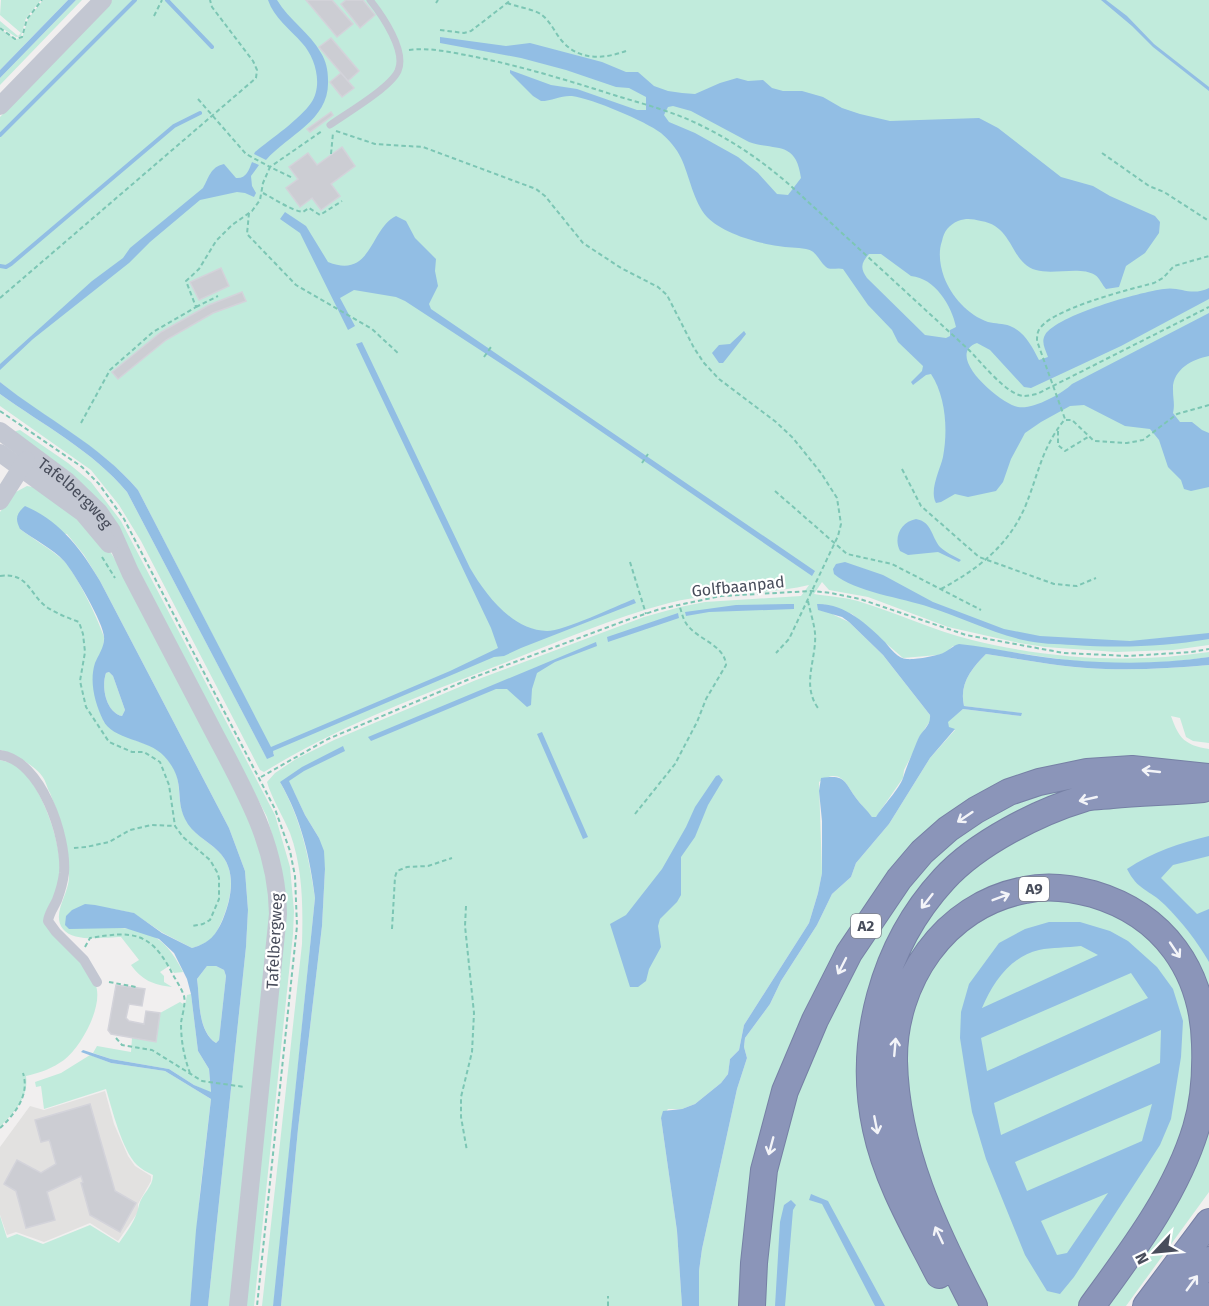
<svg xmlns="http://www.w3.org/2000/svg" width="1209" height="1306" viewBox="0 0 1209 1306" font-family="'Fira Sans',sans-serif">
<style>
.education{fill:#e2e1e0}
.green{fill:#c1ebdc}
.water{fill:#92bee4;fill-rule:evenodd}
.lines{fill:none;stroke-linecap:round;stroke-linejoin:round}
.stream{stroke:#92bee4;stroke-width:4}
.building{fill:#cccdd3;stroke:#d3d3da;stroke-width:1.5}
.motorway-casing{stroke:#7680a5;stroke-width:28}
.path{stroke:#7cc6b4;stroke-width:2;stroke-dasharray:4.5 3;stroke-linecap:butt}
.service{stroke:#c3c7d2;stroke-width:7}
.pedestrian{stroke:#c3c7d2;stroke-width:10}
.tertiary{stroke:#c3c7d2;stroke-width:18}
.motorway{stroke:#8b95b9;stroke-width:26}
.oneway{stroke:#f3f4f8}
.labels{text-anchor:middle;stroke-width:4.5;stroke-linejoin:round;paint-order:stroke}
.shield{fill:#fff;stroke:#7f828c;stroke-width:1.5}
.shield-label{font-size:15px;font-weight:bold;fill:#484d5b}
.street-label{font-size:16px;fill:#484d5b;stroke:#fff}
</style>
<rect width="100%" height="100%" fill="#f1efef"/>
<path class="education" d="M 105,1091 L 114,1124 L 128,1156 L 135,1166 L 151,1176 L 151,1181 L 138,1204 L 138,1212 L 118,1241 L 90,1223 L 44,1242 L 16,1232 L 7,1235 L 0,1215 L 0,1147 L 30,1106 L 44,1110 Z"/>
<path class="green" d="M 1,0 L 41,0 L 26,18 L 21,36 L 16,37 L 0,27 L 0,21 L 18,36 L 21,33 L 0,15 Z
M 43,0 L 68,0 L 0,70 L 0,29 L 16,39 L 22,38 L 28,19 Z
M 76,0 L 82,0 L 0,85 L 0,78 Z
M 112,0 L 1209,0 L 1209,645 L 1173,650 L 1116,652 L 1045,647 L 1019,643 L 948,627 L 868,597 L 829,590 L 822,582 L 814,594 C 831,597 848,597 864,603 C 900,614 935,631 972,640 C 1049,659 1130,664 1209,652 L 1209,657 C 1163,664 1113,666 1067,660 C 1029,655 992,648 953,646 L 947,652 L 938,655 L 903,658 L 852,614 L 823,604 L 834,615 L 849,622 L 883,655 L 930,715 L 930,721 L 918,739 L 917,745 L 904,770 L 903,778 L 876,817 L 872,817 C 867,811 861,805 856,798 C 845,783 841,767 819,782 L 822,873 L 818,893 L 809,923 L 744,1025 L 739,1050 L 730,1059 L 728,1074 L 721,1083 L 695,1104 L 682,1109 L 668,1109 L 661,1118 L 677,1231 L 682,1306 L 281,1306 L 298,1129 L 322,926 L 325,869 L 319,838 L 305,815 L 294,792 L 280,782 C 301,819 309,857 315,898 L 274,1301 L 273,1306 L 262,1306 L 302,944 C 303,907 303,869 290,833 C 283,816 272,799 267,782 L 275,773 L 296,759 L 334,740 L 476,680 L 644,617 L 680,607 L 705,602 L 801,596 L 809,585 C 763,596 715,591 669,603 C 611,618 555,643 499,665 C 419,696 337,727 264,772 L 260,770 L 141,541 L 119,505 L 91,470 L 0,406 L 0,394 C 43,425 93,451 127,492 L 264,753 L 267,758 L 274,754 L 138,490 C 99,444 45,420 0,382 L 0,117 Z
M 20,430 L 68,463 L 91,482 L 121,521 L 275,815 L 290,867 L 294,911 L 293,934 L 254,1306 L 246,1306 L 281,867 L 267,817 L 122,538 L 13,435 L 16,431 Z
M 27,486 L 44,489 L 106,545 L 116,561 L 250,818 L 272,890 L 230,1306 L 208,1306 L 246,947 L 248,910 L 245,871 L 229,828 L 100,581 L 84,555 L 67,534 L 20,529 C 33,539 49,548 62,559 C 76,572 98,619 104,637 L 101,712 L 104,722 C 114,728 124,736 135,740 C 144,744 153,745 160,751 C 188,777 173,792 185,818 C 191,832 206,840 217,850 C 237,868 232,896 223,918 C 215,937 212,942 192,948 L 163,933 L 133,913 L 108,908 L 85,928 C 132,928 159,923 183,972 L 174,973 L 169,966 L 160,972 L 164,976 L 164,982 L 172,987 C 153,985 142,980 131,965 L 139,960 L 121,937 C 106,937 74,943 63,929 C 51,914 69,894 69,877 C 69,847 61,820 50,793 C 47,788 46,781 42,776 C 35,766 12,752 0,750 L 0,512 L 14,493 Z
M 986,654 C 1026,660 1066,668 1106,669 C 1141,670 1175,668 1209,665 L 1209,743 L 1193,741 L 1186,737 L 1180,718 L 1171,716 C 1179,739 1185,745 1209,749 L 1209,765 L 1138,757 L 1110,757 L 1072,762 L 1028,773 L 859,915 L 810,999 L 787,1057 L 741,1306 L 699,1306 L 699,1271 L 702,1249 L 737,1089 L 747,1058 L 744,1047 L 745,1038 L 770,1004 L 781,981 L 817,925 L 832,894 L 851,877 L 856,863 L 889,824 L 930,758 L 955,730 L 949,728 L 947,722 L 963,709 L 1021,716 L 1021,713 L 964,706 C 959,684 971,669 986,654 Z
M 109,672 L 113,676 L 125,710 L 122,716 C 106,712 101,687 106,673 Z
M 0,760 C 4,761 9,762 13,764 C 41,779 63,846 60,876 C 59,889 51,902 45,914 C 59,933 73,951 86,970 C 89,975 94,981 96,986 C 103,1007 81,1047 64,1060 C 53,1068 40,1073 26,1076 C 29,1098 14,1112 0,1127 Z
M 1081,775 L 1209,799 L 1209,1192 L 1126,1306 L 755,1306 L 764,1204 L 797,1073 L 892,892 L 985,810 Z
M 207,966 L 216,966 L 224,970 L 226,976 L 219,1040 L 216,1043 C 197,1030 200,999 197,979 Z
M 191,994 L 198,1051 L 209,1069 L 211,1093 L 194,1085 L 169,1069 L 111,1059 L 93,1053 L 97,1046 L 131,1052 L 132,1038 L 156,1042 L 160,1013 L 180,1002 L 185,1005 L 187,995 Z
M 90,1055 L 111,1063 L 165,1071 L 211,1099 L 200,1193 L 190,1306 L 0,1306 L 0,1216 L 7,1238 L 17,1234 L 43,1244 L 90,1225 L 119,1243 C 128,1230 136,1220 139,1205 C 142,1194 153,1187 153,1175 C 147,1172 141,1169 137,1165 C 122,1150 112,1109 106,1089 L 44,1109 L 41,1086 L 36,1087 L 35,1082 L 61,1073 Z"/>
<path class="water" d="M 68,0 L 76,0 L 0,78 L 0,70 Z
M 268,0 L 277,0 C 289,20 310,33 321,53 C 326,61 328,70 328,80 C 330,120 289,134 266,160 L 254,154 L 255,152 C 271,139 300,119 311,103 C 323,86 316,58 302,43 C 290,29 274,18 268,0 Z
M 1101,0 L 1106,0 L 1127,16 L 1154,44 L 1209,87 L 1209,91 L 1153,47 L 1132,26 Z
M 440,37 L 506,46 L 530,43 L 602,62 L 626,72 L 638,72 L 654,86 L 668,91 L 682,93 L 695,94 L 720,83 L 737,78 L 748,81 L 763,80 L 772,88 L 783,91 L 802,91 L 823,97 L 842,108 L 860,114 L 890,121 L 979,118 L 998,128 L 1061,177 L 1093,186 L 1110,196 L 1155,216 L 1160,222 L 1159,233 L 1145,253 L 1126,266 L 1119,287 L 1106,289 C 1102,285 1100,278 1095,275 C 1081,266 1053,275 1036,270 C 1010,263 1014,226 981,221 C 972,219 967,218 958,221 C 949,225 944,231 942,241 C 938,252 940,266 944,277 C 951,296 968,315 988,322 C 995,324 1003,323 1010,326 C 1025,332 1032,347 1039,360 L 1048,357 C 1045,349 1041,342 1045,335 C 1057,315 1140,292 1164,289 C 1180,286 1191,297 1209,288 L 1209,299 L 1121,346 L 1031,388 L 1024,387 L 990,350 L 977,343 C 943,355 1001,404 1018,407 C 1032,410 1062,394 1072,384 L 1209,313 L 1209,356 C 1192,359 1172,370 1173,390 C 1173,399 1175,404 1173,413 L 1180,422 L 1192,422 L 1202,430 L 1209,433 L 1209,487 L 1191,491 L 1184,489 L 1181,480 L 1168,467 L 1159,440 L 1150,429 L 1125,426 L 1084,405 L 1070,406 L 1041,422 L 1025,433 L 1011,459 L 1003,482 L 996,491 L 968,497 L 955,494 L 941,502 L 936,503 C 929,490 940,470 943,457 C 948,430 946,397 931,374 L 926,375 L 913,385 L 911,382 L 922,371 L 923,366 L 898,342 L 892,330 L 868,305 L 843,269 C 837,267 831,271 826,267 C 818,260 817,251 806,249 C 797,247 787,248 778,246 C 757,243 722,233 707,217 C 693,201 690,177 681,158 C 677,149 669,140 661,133 C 645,121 593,99 572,96 C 562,95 552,101 541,101 L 533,96 L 510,73 L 510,70 L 551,85 L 577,89 L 637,110 L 646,110 L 646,97 L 629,88 L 616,87 L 566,70 L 521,58 L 440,43 ZM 673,106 L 691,111 L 749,142 C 776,151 796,140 801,178 L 788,195 L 777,194 L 758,173 L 738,157 L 695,133 L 669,122 L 664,115 L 668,107 ZM 869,254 L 881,254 L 911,276 C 935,278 952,306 956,327 L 950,330 L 950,336 L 946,338 L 925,335 L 867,278 C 860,268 861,263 869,254 Z
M 252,162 L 259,165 L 251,176 L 252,186 L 256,193 L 254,197 L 245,193 L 237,192 L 200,200 L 150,242 L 129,263 L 33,339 L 0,370 L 0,364 L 92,281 L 123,258 L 130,248 L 203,188 C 209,178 210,167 224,164 L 236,178 C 246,179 249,170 252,162 Z
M 285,212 L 306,226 L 328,262 C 372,280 370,228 396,216 L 406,221 L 415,238 L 436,259 L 435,271 L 438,286 L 429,304 L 431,309 L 815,571 L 812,576 L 523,378 L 405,301 L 396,297 L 354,290 L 340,298 L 355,326 L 348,330 L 300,233 L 280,219 Z
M 744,331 L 746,334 L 723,363 L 719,363 L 712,353 L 719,345 L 730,344 Z
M 362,342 L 470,568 C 485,594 513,631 547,631 C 564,631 616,606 634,599 L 636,603 L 521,648 L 504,656 L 494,657 L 273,751 L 274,756 L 267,759 L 127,492 C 93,451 43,425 0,394 L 0,382 C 46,419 99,444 138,490 L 271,747 L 450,671 L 498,648 L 491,628 L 356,344 Z
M 25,506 C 60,521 81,549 100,581 L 229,828 L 245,871 L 248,910 L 246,947 L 208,1306 L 190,1306 L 196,1230 L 211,1099 L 165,1071 L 111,1063 L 81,1052 L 83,1050 L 111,1059 L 169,1069 L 194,1085 L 211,1092 L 209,1069 L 198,1051 L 191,994 L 187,979 L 174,953 L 159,939 L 125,928 L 69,929 L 65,925 L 66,916 L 72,910 L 85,904 L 95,905 L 134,913 L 162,933 L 192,948 C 210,943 216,935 223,919 C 232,897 237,869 218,851 C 207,840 192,834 185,819 C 174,796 187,781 164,756 C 149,739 112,740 103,720 C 95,703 89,682 95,663 C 98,656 105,646 104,637 C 104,624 74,572 64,561 C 53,549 33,539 20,529 C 15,519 16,514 25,506 ZM 109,672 L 113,676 L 125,710 L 122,716 C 106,712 101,687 106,673 ZM 207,966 L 216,966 L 224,970 L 226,976 L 219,1040 L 216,1043 C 197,1031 200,998 197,979 Z
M 916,519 C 932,522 931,536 940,547 C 945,552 954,556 961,560 L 959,562 L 938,552 L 908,555 L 900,551 C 893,537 901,522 916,519 Z
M 845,562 L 883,575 L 933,602 L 1004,629 L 1040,636 L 1130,641 L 1209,633 L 1209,639 C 1163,647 1119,648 1073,645 C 1057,644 1039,644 1023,640 C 990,632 960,617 929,607 C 903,598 855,592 834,574 L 833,569 L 836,564 Z
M 788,604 L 794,604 L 794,609 L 709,612 L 686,616 L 685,612 L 736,605 Z
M 817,604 C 844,603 867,624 885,642 C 890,648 898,659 907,659 C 914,660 937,656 943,653 C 950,650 952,646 959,644 C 996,648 1033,657 1070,660 C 1116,664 1163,664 1209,657 L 1209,665 C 1175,668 1141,670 1106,669 C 1066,668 1026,660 986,654 C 971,669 959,684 964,706 L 1022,713 L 1021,716 L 963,709 L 948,722 L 949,727 L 955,729 L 930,758 L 889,824 L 856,863 L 851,877 L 832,894 L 817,925 L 781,981 L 770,1004 L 745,1038 L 744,1047 L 747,1058 L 737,1089 L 702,1249 L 699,1271 L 699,1306 L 682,1306 L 677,1231 L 661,1118 L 663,1111 L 682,1109 L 695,1104 L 721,1083 L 728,1074 L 730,1059 L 739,1050 L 744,1025 L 809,923 L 818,893 L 822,873 L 822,821 L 819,791 L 821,778 C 845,774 844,781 856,798 C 861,805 867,810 872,817 L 876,817 C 883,806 899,789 903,778 C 907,765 913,752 918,739 C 922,730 931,726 930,715 L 883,655 L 849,622 L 842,617 L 818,610 Z
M 678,613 L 679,618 L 608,642 L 607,637 Z
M 596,642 L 597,646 L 555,662 L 537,673 L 532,689 L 531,705 L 527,707 L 507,689 L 496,689 L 371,741 L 368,737 Z
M 542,732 L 588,837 L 583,839 L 537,734 Z
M 343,746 L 345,751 L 304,771 L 289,781 L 305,815 L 319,838 L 324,851 L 325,869 L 322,926 L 298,1129 L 281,1306 L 273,1306 L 315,898 C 310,857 301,818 280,782 L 302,767 Z
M 719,775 L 723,780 L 708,805 L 695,837 L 681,857 L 681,895 L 677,902 L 660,919 L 658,926 L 661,947 L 649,969 L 646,981 L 638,987 L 630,987 L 610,924 L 626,915 L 662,869 L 686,827 L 695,807 L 716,776 Z
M 1209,836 L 1209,856 L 1173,865 L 1161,878 L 1197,914 L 1209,909 L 1209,962 C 1197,941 1182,922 1165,905 C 1149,889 1138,891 1127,869 C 1152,852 1180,843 1209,836 Z
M 1049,922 L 1080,922 L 1110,931 L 1128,941 L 1157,967 L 1173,989 L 1183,1021 L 1181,1057 L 1171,1119 L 1160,1145 L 1074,1277 L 1060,1294 L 1047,1291 L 1025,1255 L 986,1159 L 972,1112 L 965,1070 L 960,1038 L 961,1012 L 969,984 L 999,943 L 1025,929 ZM 1081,946 L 1098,955 L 982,1008 C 993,982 1010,957 1039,950 C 1052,947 1067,948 1081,946 ZM 1131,973 L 1148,998 L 987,1071 L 981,1038 ZM 1161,1030 L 1160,1063 L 1001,1135 L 994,1103 ZM 1152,1104 L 1142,1141 L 1027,1191 L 1015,1162 ZM 1108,1193 L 1067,1253 L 1057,1255 L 1041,1221 Z
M 811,1194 L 828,1201 L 885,1306 L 875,1306 L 822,1204 L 809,1200 Z
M 791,1200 L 796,1205 L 793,1210 L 785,1306 L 775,1306 L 780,1222 L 784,1205 Z"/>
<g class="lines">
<path class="stream" d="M 167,0 L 212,47
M 0,135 L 135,0
M 0,266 L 6,267 L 11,264 L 174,126 L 200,113"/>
</g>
<path class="building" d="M 306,0 L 332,0 L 353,24 L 337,37 Z
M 346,0 L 363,0 L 375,15 L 360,28 L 341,4 Z
M 331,38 L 359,71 L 348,81 L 319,47 Z
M 341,73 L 354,88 L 342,97 L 330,82 Z
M 331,112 L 333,115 L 310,132 L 307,129 Z
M 342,147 L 355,166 L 331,184 L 340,196 L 321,210 L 312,198 L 300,207 L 286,188 L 298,179 L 289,167 L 308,153 L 317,165 Z
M 221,268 L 229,286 L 199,300 L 190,282 Z
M 242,292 L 246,301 L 213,313 L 166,340 L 118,379 L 112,372 L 161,332 L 209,305 Z
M 116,985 L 145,989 L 142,1006 L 129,1004 L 126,1018 L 129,1021 L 144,1024 L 146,1011 L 160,1013 L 156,1042 L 111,1034 L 108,1030 Z
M 90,1104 L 115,1191 L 136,1203 L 120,1232 L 90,1215 L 81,1183 L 83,1182 L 81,1176 L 47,1192 L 55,1220 L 26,1228 L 16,1191 L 4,1184 L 17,1160 L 41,1173 L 56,1164 L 50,1142 L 49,1140 L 41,1142 L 35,1120 Z"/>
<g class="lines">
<g class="motorway-casing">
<path id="motorway" d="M 939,1275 C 915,1228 887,1181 876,1129 C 857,1042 883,945 944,879 C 977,843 1038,812 1085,798 C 1093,796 1103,796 1112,795 C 1142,792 1173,792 1203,789
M 752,1306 L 754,1263 L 764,1170 L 785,1091 L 815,1020 L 849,953 L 899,879 L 922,852 L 948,829 L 976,810 L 1009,792 L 1039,782 L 1087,772 L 1132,769 L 1209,777
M 974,1306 C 934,1229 896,1150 894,1061 C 893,982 944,905 1025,890 C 1047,885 1071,888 1093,894 C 1164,915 1203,971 1205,1044 C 1206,1071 1204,1102 1196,1128 C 1176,1194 1132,1251 1092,1306
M 1146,1306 L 1209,1222
M 1175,1306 L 1209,1260
M 1202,1306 L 1209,1296"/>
</g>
<path class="path" d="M 436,3 L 438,0
M 507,3 C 517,7 534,9 542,15 C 551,22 555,33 562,41 C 579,61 604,59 626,51
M 154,16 L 162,0
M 0,28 L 15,39 L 22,37 L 27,19 L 42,0
M 440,30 L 464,33 L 471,31 L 511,0
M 409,50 C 431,47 454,53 476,57 C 524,67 570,81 617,96 C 647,105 678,113 706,128 C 738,144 766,164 792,187 L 969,350 C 981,362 1006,394 1023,396 C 1027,396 1032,395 1037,394 L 1209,307
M 198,99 L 246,154 L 270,167 L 322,131
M 336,131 L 375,144 L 423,147 L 536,189 L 545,196 L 583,243 L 621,268 L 658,287 L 667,295 L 694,348 L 704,363 L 719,379 L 776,422 L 793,438 L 821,473 L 837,498 L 841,524 L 838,536 L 789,639 L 776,653
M 1102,153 L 1149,186 L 1164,192 L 1209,221
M 331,154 L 333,133
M 263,193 C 275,199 290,210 303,212 L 309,208 L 320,215 L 342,201
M 249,213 L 247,234 L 296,285 L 372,329 L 399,354
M 0,298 L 256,78 L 257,70 L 253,61 L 212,7 L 210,0
M 196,307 L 218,296
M 484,357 L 491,347
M 0,411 L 82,467 L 99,484 L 124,519 L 275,809 L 290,851 L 295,876 L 297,926 L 257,1306
M 1066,420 L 1072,420 L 1094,441 L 1127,443 L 1143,440 L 1177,414 L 1209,405
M 81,423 L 110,370 L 153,332 L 196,307 L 186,281 L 199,269 L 216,241 L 232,225 L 252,211 L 260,200 L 263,183 L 270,167 L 293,178
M 1058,431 L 1058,445 L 1065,451 L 1088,437
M 642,463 L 648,454
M 902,469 L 921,506 L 979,557 L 1054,584 L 1077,586 L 1096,578
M 775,491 L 847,554 L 892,564 L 981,610
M 102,557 L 115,578
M 630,562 L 646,614
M 0,576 C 29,572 29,595 48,608 C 58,614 68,618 79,622 L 83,634 L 85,652 L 80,681 L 86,707 L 109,742 L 132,752 L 144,752 L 160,762 L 169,785 L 175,826 L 183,837 L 210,860 L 217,872 L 219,878 L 219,899 L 210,920 L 203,924 L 192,926
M 941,589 C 978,569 1008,546 1025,507 C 1039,473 1041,449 1065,419 L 1037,341 C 1037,338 1037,335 1038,332 C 1045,310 1131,289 1154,283 L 1163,278 L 1174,266 L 1209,256
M 808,601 C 810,611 814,623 815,633 C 817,659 801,684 818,708
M 261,777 L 328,739 L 472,678 L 627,620 L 660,609 L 721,596 L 812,591 L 831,593 L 860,599 L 966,635 L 1064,653 L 1129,656 L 1191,652 L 1209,649
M 635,814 L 675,764 L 697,722 L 706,699 L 726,665 C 725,646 700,640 689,627 C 683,621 682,613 679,604
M 74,848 L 86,847 L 109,842 L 130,830 L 151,825 L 175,826
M 466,906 L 465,926 L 474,1013 L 472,1052 L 461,1097 L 461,1117 L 467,1151
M 392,929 L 395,877 L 397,871 L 407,867 L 428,866 L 452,858
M 85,947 L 90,938 C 131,931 150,931 171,971 C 175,979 181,987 184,996 C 186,1004 182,1015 181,1023 C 181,1041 184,1057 190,1073
M 109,982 L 136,987
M 116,1038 L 122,1045 L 152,1050 L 202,1081 L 245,1087
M 0,1128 C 15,1114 30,1095 23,1073
M 608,1306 L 608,1296"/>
<path class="service" d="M 330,125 C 347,113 390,88 398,71 C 407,51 382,15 370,0"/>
<path class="pedestrian" d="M 0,755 C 41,760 67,837 64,873 C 63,882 60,892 57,900 C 54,907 49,913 48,921 L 56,932 L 84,960 L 97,982"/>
<g class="tertiary">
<path d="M 0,106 L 103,0"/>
<path id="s1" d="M 0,431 L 67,481 L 99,512 L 112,531 L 130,572 C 156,622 182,672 209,723 C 241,785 277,841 278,914 L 238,1306"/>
<path d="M 0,453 L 83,513 L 109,544"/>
<path d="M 0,501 L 26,460"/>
</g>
<use href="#motorway" class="motorway"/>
</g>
<defs><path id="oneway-shaft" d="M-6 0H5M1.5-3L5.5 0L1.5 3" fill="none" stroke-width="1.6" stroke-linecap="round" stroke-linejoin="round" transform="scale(1.5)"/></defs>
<g class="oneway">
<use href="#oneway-shaft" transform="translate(1151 771) rotate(-174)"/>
<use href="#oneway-shaft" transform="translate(1088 799) rotate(167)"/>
<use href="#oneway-shaft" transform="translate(965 817) rotate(146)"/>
<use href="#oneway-shaft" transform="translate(1001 897) rotate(-21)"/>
<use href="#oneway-shaft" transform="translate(927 901) rotate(128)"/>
<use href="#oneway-shaft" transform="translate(1175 950) rotate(56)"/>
<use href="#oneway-shaft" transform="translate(842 966) rotate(117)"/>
<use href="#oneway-shaft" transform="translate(895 1047) rotate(-85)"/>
<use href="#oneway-shaft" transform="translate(876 1125) rotate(79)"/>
<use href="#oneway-shaft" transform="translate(771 1146) rotate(105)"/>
<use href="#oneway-shaft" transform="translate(939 1235) rotate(-115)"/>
<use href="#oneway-shaft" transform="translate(1192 1283) rotate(-54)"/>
</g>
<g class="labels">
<g class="shield">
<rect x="1019" y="877" width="30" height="24" rx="4.5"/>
<rect x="851" y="914" width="30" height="24" rx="4.5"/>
</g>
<g class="shield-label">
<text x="1034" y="894">A9</text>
<text x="866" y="931">A2</text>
</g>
<g class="street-label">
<text dy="6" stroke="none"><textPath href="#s1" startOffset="98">Tafelbergweg</textPath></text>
<text transform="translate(738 586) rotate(-6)" y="6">Golfbaanpad</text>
<text transform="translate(274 941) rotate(-87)" y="6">Tafelbergweg</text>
</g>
</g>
<g transform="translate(1155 1252) rotate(244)" stroke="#ffffff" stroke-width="4.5" paint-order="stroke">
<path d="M0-4.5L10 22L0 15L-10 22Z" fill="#484d5b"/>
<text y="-9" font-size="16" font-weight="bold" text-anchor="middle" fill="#484d5b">N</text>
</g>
</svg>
